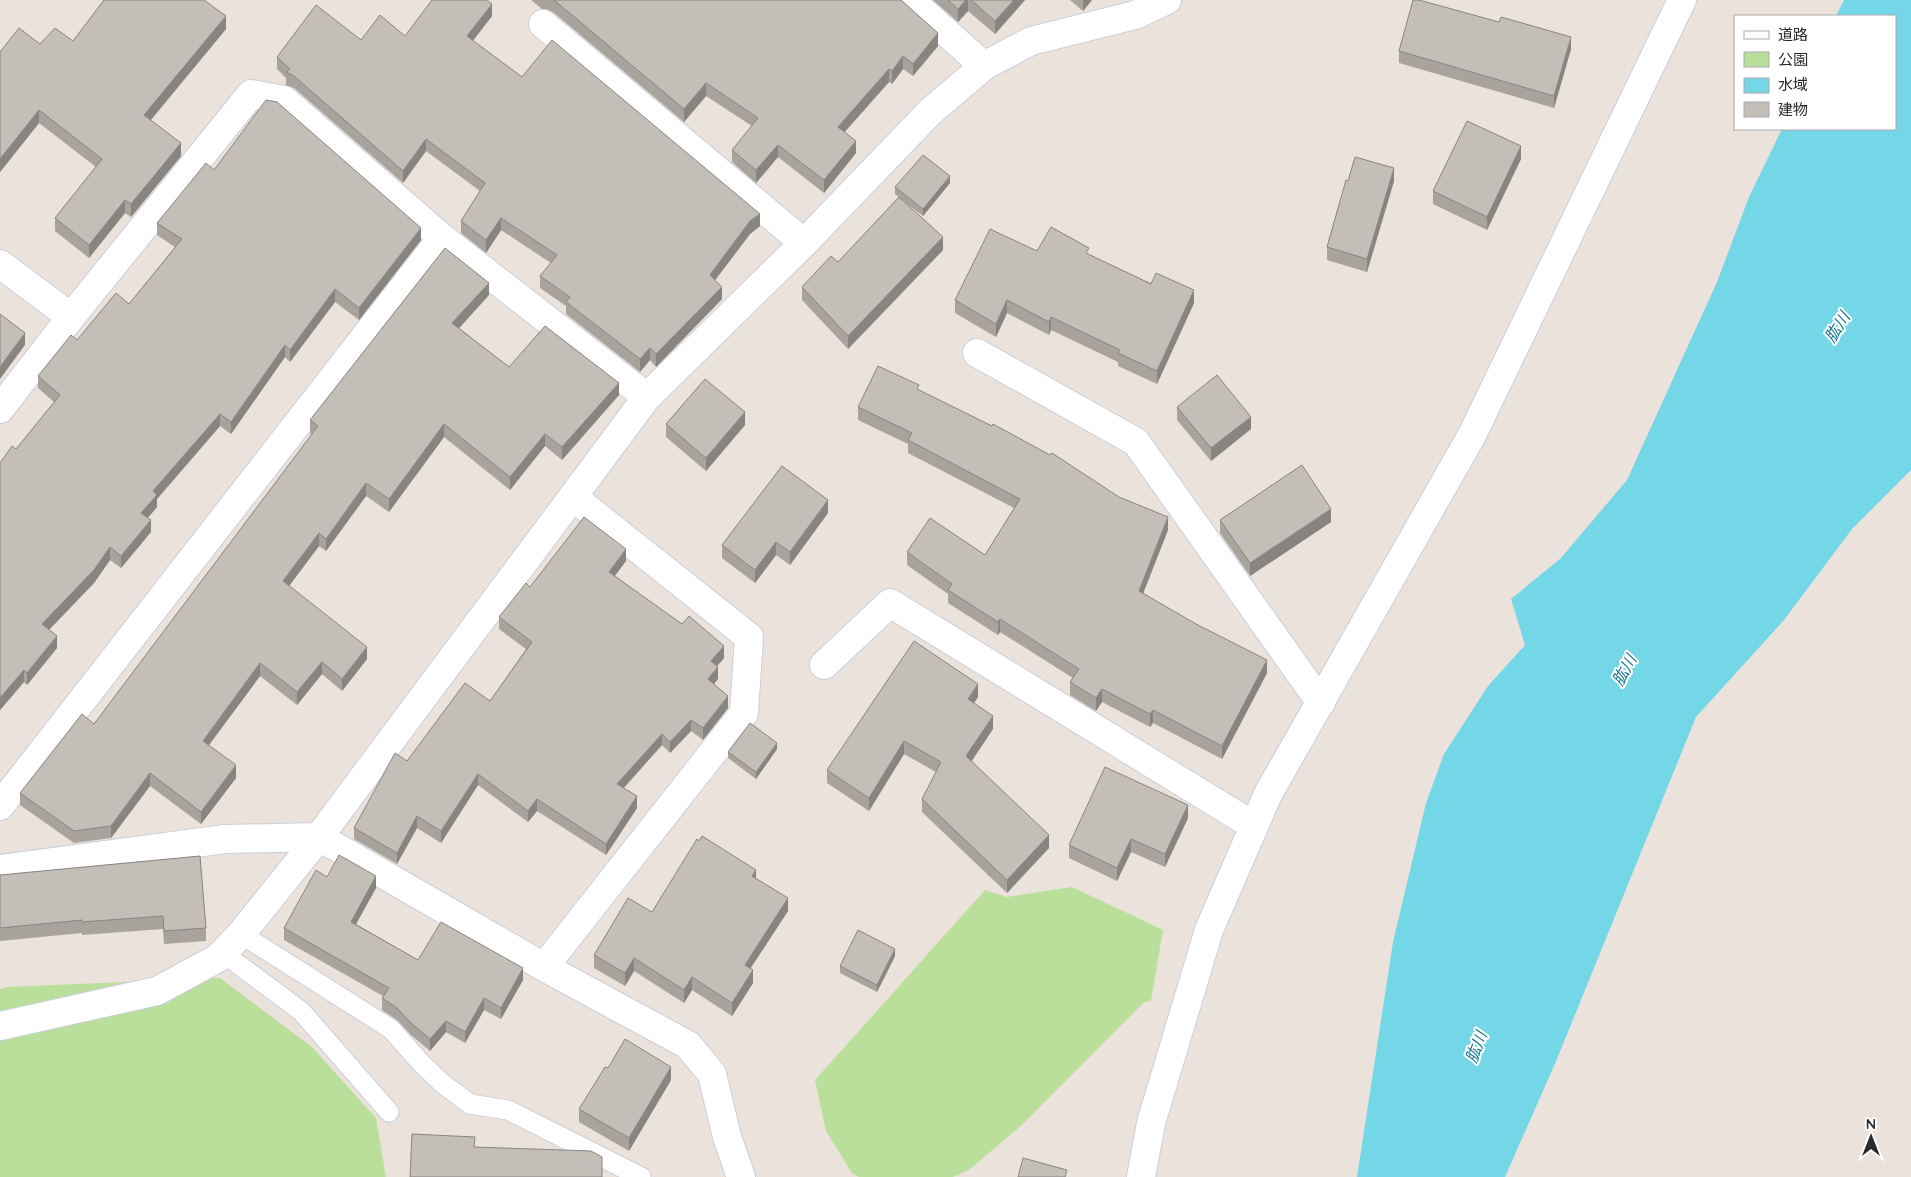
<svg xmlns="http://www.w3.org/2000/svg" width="1911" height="1177" viewBox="0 0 1911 1177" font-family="Quicksand,'Noto Sans JP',sans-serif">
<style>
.green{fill:#badf9b}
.water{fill:#74d7e8}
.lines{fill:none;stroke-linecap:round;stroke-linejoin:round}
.service-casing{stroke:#cacfda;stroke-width:21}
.minor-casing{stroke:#cacfda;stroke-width:30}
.tertiary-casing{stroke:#cacfda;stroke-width:30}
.service{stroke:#fff;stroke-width:19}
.minor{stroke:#fff;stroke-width:28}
.tertiary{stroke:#fff;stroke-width:28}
.wall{fill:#a8a39d}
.shaded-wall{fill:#888580}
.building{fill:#c3beb7;stroke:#888580}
.labels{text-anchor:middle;stroke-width:4;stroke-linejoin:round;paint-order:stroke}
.water-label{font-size:16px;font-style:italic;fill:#147692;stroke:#fff}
</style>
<rect width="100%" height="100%" fill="#ebe2dc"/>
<path class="green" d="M 1072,887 L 1163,930 L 1151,1001 L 1144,1002 L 1023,1124 L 970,1169 L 953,1177 L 859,1177 L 852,1173 L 826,1131 L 815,1080 L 985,890 L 1007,897 Z
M 220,978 L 312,1047 L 376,1118 L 386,1177 L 0,1177 L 0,989 L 6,987 Z"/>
<path class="water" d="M 1844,0 L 1911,0 L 1911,470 L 1852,529 L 1784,620 L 1696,717 L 1557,1059 L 1505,1177 L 1357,1177 L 1393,942 L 1426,803 L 1444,754 L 1488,686 L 1525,645 L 1511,599 L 1561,558 L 1627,480 L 1717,282 L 1749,197 L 1782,129 L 1895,129 L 1895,16 L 1836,16 Z"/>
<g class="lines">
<g class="service-casing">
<path id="service" d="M 241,934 L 391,1029 L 421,1063 L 443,1084 L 470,1104 L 508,1110 L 641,1177
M 223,953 L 301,1011 L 389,1112"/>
</g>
<g class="minor-casing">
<path id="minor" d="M 910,0 L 984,66
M 543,24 L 804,243
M 0,264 L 71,317
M 977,353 L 1136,442 L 1321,703
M 0,409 L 71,317 L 251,94 L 284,100 L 442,238 L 647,397
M 824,665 L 890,603 L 1254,826
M 0,806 L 442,238
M 0,869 L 225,839 L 319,837 L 544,967 L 688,1045 L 712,1074 L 727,1137 L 741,1177
M 544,967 L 744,713 L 749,637 L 573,497
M 0,1026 L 157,991 L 218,958 L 241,934 L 319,837 L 647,397 L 804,243 L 930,112 L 984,66 L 1031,41 L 1135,15 L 1167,0"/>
</g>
<g class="tertiary-casing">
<path id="tertiary" d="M 1141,1177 L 1151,1123 L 1209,930 L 1268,794 L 1472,435 L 1682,0"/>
</g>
<use href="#service" class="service"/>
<use href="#minor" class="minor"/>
<use href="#tertiary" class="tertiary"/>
</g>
<path class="wall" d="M 531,0 L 901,0 L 938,46 L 913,76 L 903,69 L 892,84 L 889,82 L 845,132 L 856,153 L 824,193 L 778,157 L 756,183 L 732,162 L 732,150 L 752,126 L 706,96 L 684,122 L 553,12 L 546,9 L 542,9 Z
M 933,0 L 1025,0 L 995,34 L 968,11 L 958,22 Z
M 1070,0 L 1092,0 L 1083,11 Z
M 492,16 L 473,41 L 522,77 L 760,226 L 750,234 L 715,280 L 722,299 L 656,367 L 650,360 L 640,372 L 566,314 L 566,306 L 540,288 L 540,276 L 551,263 L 501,230 L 486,253 L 461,233 L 461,221 L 480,191 L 426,151 L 403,183 L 294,88 L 286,85 L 286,78 L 277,69 L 277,57 L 361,40 L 405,36 Z
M 226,29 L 151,120 L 181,156 L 131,217 L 125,213 L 89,258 L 55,231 L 55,218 L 96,167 L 39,123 L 0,172 L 0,52 L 40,44 Z
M 1571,49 L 1554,108 L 1399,63 L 1399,51 Z
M 1521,159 L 1487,230 L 1433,204 L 1433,191 Z
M 214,170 L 421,240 L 359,320 L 335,302 L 290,362 L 285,357 L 231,434 L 220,426 L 157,499 L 157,507 L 148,518 L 151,532 L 121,568 L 110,560 L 94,583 L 49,630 L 57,648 L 27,685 L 24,682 L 0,710 L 0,463 L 16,449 L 54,402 L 38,388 L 38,376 L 77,340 L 129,304 L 175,247 L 157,235 L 157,223 Z
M 1348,181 L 1394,181 L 1367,272 L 1327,260 L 1327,247 Z
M 950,183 L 923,216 L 903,201 L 943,250 L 848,349 L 802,300 L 802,287 L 838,262 L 899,197 L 895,194 L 895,187 Z
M 1037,251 L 1089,255 L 1194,303 L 1157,384 L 1118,366 L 1118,362 L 1051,330 L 1049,335 L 1007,313 L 996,337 L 955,313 L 955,300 Z
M 489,295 L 459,328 L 509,367 L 619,395 L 562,460 L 545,446 L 510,490 L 444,437 L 389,512 L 366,496 L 326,551 L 319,546 L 289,586 L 367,659 L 342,691 L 322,674 L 297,705 L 260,676 L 209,745 L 236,778 L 201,824 L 150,786 L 111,838 L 74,843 L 20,805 L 20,793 L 94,724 L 312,434 L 310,433 L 310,420 Z
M 919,390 L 1168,530 L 1143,593 L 1267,673 L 1222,759 L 1153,723 L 1150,727 L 1102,702 L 1096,711 L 1070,695 L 1070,682 L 1073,678 L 1000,632 L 998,635 L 948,603 L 948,594 L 907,565 L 907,552 L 985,555 L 1014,508 L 908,453 L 908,444 L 858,420 L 858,407 Z
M 1177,407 L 1251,429 L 1211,461 L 1177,420 Z
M 666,424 L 745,425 L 706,471 L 666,437 Z
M 828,513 L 790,565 L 776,555 L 755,583 L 722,558 L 722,545 Z
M 1220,520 L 1331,522 L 1250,576 L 1220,533 Z
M 626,561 L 615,576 L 724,658 L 717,666 L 718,679 L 714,684 L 728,708 L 703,740 L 691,731 L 670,753 L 662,745 L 624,788 L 637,808 L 606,855 L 537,811 L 528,822 L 478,785 L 441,843 L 417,828 L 397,864 L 354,839 L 354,828 L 407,761 L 490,701 L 526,649 L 499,629 L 499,617 L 530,587 Z
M 978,697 L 974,703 L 993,729 L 972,761 L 1049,848 L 1007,893 L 922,812 L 922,799 L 936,772 L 904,754 L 869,811 L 827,783 L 827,770 Z
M 777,749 L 756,779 L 728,758 L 728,752 Z
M 1188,818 L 1165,867 L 1131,852 L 1117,881 L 1069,858 L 1069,845 Z
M 200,856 L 206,928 L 206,941 L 164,944 L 163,929 L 82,935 L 82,933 L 0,941 L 0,875 Z
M 327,877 L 376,888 L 356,924 L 418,960 L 523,980 L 501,1019 L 484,1010 L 465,1043 L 446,1032 L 430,1051 L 411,1035 L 397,1020 L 382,1010 L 382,998 L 383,996 L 284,940 L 284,928 Z
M 756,879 L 788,911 L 750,968 L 753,983 L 732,1016 L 692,990 L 684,1003 L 634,971 L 625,986 L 594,968 L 594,955 L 652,912 Z
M 895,956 L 877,992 L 840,973 L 840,966 Z
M 671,1080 L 629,1151 L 579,1122 L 579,1109 Z"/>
<path class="shaded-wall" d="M 966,0 L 968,0 L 968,11 L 958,22 L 958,9 Z
M 1014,0 L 1025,0 L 995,34 L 995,21 Z
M 1083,0 L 1092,0 L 1083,11 Z
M 492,4 L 492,16 L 467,48 L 467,36 Z
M 226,16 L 226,29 L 144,128 L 144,115 Z
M 938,33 L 938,46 L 913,76 L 913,64 Z
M 1571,37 L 1571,49 L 1554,108 L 1554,96 Z
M 903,56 L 903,69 L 892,84 L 892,71 Z
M 889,69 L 889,82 L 838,139 L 838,127 Z
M 706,83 L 706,96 L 684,122 L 684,109 Z
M 39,110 L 39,123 L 0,172 L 0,159 Z
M 426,139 L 426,151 L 403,183 L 403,171 Z
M 856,141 L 856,153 L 824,193 L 824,180 Z
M 181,143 L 181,156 L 131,217 L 131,204 Z
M 778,145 L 778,157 L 756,183 L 756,170 Z
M 1521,146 L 1521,159 L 1487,230 L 1487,217 Z
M 1394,168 L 1394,181 L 1367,272 L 1367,259 Z
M 950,176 L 950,183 L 923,216 L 923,209 Z
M 125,200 L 125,213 L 89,258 L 89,245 Z
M 760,214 L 760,226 L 750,234 L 710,287 L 710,275 L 750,221 Z
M 501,218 L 501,230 L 486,253 L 486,240 Z
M 421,228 L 421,240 L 359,320 L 359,308 Z
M 943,237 L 943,250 L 848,349 L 848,336 Z
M 489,283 L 489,295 L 452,336 L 452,323 Z
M 722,287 L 722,299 L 656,367 L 656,354 Z
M 335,289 L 335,302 L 290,362 L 290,350 Z
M 1194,290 L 1194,303 L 1157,384 L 1157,371 Z
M 1007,300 L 1007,313 L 996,337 L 996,324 Z
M 1051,317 L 1051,330 L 1049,335 L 1049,322 Z
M 25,333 L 25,345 L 0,379 L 0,367 Z
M 285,345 L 285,357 L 231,434 L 231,422 Z
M 650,348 L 650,360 L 640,372 L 640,359 Z
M 619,383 L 619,395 L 562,460 L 562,447 Z
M 745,412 L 745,425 L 706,471 L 706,458 Z
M 220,414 L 220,426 L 157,499 L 157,507 L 141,525 L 141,513 L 153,491 Z
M 1251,417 L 1251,429 L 1211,461 L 1211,448 Z
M 444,424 L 444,437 L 389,512 L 389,499 Z
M 545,434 L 545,446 L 510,490 L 510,477 Z
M 366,483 L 366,496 L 326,551 L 326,539 Z
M 828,500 L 828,513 L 790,565 L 790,552 Z
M 1331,509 L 1331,522 L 1250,576 L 1250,563 Z
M 1168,517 L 1168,530 L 1139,604 L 1139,591 Z
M 151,520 L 151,532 L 121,568 L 121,556 Z
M 319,533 L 319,546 L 283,594 L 283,581 Z
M 776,542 L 776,555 L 755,583 L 755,570 Z
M 110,547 L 110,560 L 94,583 L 42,637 L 42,624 Z
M 626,549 L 626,561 L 609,583 L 609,572 Z
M 1000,619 L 1000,632 L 998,635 L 998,622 Z
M 57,636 L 57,648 L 27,685 L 27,673 Z
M 724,646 L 724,658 L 711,673 L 711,661 Z
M 367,647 L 367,659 L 342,691 L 342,679 Z
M 1267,660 L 1267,673 L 1222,759 L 1222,746 Z
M 322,662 L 322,674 L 297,705 L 297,692 Z
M 260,663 L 260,676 L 203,753 L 203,741 Z
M 718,667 L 718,679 L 708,691 L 708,679 Z
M 24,670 L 24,682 L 0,710 L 0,698 Z
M 978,684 L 978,697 L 968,712 L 968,699 Z
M 1102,689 L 1102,702 L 1096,711 L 1096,698 Z
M 728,696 L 728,708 L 703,740 L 703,728 Z
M 1153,710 L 1153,723 L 1150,727 L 1150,714 Z
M 993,716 L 993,729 L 966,769 L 966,756 Z
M 691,720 L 691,731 L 670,753 L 670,742 Z
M 662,734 L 662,745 L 617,795 L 617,784 Z
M 904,741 L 904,754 L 869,811 L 869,798 Z
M 777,743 L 777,749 L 756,779 L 756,772 Z
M 236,765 L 236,778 L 201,824 L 201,812 Z
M 150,773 L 150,786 L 111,838 L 111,826 Z
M 478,774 L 478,785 L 441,843 L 441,831 Z
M 637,796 L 637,808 L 606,855 L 606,844 Z
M 537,799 L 537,811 L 528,822 L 528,811 Z
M 1188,805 L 1188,818 L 1165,867 L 1165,854 Z
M 417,816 L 417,828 L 397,864 L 397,853 Z
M 1049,835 L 1049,848 L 1007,893 L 1007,880 Z
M 1131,839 L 1131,852 L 1117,881 L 1117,868 Z
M 756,870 L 756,883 L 752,876 Z
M 376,876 L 376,888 L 351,933 L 351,922 Z
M 788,898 L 788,911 L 745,977 L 745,965 Z
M 895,949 L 895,956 L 877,992 L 877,985 Z
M 634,958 L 634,971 L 625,986 L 625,973 Z
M 523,968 L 523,980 L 501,1019 L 501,1008 Z
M 753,970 L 753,983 L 732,1016 L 732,1003 Z
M 692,977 L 692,990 L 684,1003 L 684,990 Z
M 484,998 L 484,1010 L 465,1043 L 465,1032 Z
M 446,1021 L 446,1032 L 430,1051 L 430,1039 Z
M 671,1067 L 671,1080 L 629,1151 L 629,1138 Z"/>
<path class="building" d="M 104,0 L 204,0 L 226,16 L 144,115 L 181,143 L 131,204 L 125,200 L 89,245 L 55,218 L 102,159 L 39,110 L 0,159 L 0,52 L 19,28 L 40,44 L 55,28 L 73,41 Z
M 432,0 L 487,0 L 492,4 L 467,36 L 522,77 L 552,40 L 760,214 L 750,221 L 710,275 L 722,287 L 656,354 L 650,348 L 640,359 L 566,302 L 570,297 L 540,276 L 557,255 L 501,218 L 486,240 L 461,221 L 485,183 L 426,139 L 403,171 L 294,76 L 286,72 L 290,69 L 277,57 L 316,5 L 361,40 L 380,15 L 405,36 Z
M 554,0 L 901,0 L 938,33 L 913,64 L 903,56 L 892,71 L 889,69 L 838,127 L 856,141 L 824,180 L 778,145 L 756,170 L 732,150 L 758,118 L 706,83 L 684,109 Z
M 948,0 L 966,0 L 958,9 Z
M 971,0 L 1014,0 L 995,21 Z
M 1413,0 L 1419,0 L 1499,22 L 1501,17 L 1571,37 L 1554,96 L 1399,51 Z
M 266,100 L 277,102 L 421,228 L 359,308 L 335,289 L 290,350 L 285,345 L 231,422 L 220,414 L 153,491 L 157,495 L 141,513 L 151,520 L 121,556 L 110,547 L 94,570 L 42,624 L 57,636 L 27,673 L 24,670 L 0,698 L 0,463 L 12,446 L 16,449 L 60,395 L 38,376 L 71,335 L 77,340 L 116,293 L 129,304 L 182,239 L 157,223 L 206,163 L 214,170 Z
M 1467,121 L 1521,146 L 1487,217 L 1433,191 Z
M 923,155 L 950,176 L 923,209 L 895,187 Z
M 1355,157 L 1394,168 L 1367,259 L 1327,247 L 1346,180 L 1348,181 Z
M 899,197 L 943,237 L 848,336 L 802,287 L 831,256 L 838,262 Z
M 1051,227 L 1089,248 L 1086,253 L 1151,284 L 1156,273 L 1194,290 L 1157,371 L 1118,353 L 1120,350 L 1051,317 L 1049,322 L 1007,300 L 996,324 L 955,300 L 990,229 L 1037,251 Z
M 445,248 L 489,283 L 452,323 L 509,367 L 545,326 L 619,383 L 562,447 L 545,434 L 510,477 L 444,424 L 389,499 L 366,483 L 326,539 L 319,533 L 283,581 L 367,647 L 342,679 L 322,662 L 297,692 L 260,663 L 203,741 L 236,765 L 201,812 L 150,773 L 111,826 L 74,831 L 20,793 L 82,714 L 94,724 L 318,426 L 310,420 Z
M 0,314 L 25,333 L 0,367 Z
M 878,366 L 919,385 L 917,389 L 992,426 L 993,424 L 1050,455 L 1052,453 L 1119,497 L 1168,517 L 1139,591 L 1196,624 L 1267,660 L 1222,746 L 1153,710 L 1150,714 L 1102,689 L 1096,698 L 1070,682 L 1079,669 L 1000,619 L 998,622 L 948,590 L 952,584 L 907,552 L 930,518 L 985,555 L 1020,499 L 908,440 L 912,433 L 858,407 Z
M 1217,375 L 1251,417 L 1211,448 L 1177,407 Z
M 705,379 L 745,412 L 706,458 L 666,424 Z
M 1302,465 L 1331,509 L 1250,563 L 1220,520 Z
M 782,466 L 828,500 L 790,552 L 776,542 L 755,570 L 722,545 Z
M 584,517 L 626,549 L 609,572 L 682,624 L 689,616 L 724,646 L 711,661 L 718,667 L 708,679 L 728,696 L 703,728 L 691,720 L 670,742 L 662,734 L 617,784 L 637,796 L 606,844 L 537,799 L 528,811 L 478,774 L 441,831 L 417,816 L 397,853 L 354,828 L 395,753 L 407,761 L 465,683 L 490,701 L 532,642 L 499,617 L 526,583 L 530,587 Z
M 914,641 L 978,684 L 968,699 L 993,716 L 966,756 L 1049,835 L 1007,880 L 922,799 L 941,762 L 904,741 L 869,798 L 827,770 Z
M 750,723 L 777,743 L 756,772 L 728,752 Z
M 1105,767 L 1188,805 L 1165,854 L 1131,839 L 1117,868 L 1069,845 Z
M 702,836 L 756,870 L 752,876 L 788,898 L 745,965 L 753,970 L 732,1003 L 692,977 L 684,990 L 634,958 L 625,973 L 594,955 L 628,898 L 652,912 L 697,839 L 699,841 Z
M 339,855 L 376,876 L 351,922 L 418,960 L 441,922 L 523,968 L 501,1008 L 484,998 L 465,1032 L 446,1021 L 430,1039 L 411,1023 L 397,1008 L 382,998 L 389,988 L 284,928 L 316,870 L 327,877 Z
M 200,856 L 206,928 L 164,931 L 163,916 L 82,922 L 82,920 L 0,928 L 0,875 Z
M 858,930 L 895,949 L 877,985 L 840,966 Z
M 625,1039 L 671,1067 L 629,1138 L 579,1109 L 605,1067 L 608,1068 Z
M 412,1134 L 475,1137 L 474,1147 L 591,1151 L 602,1157 L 602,1177 L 410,1177 Z
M 1023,1158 L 1067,1170 L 1065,1177 L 1018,1177 Z"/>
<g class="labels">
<g class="water-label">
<text transform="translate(1837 327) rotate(-58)" y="6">肱川</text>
<text transform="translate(1624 670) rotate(-61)" y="6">肱川</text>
<text transform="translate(1476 1047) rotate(-69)" y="6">肱川</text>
</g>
</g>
<rect x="1734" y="15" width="162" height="115" fill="#ffffff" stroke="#a9a9a9"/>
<rect x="1744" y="31" width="25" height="8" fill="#ffffff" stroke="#a9a9a9"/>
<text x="1778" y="40" font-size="15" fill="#292929">道路</text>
<rect x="1744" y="52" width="25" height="15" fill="#badf9b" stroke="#a9a9a9"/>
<text x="1778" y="65" font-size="15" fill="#292929">公園</text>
<rect x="1744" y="78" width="25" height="15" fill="#74d7e8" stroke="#a9a9a9"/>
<text x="1778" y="90" font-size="15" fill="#292929">水域</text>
<rect x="1744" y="102" width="25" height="15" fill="#c3beb7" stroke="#a9a9a9"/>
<text x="1778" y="115" font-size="15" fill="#292929">建物</text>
<g transform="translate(1871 1137)" stroke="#ffffff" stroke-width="4" paint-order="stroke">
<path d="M0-4L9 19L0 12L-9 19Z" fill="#292929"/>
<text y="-8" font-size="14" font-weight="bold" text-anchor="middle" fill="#292929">N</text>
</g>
</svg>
